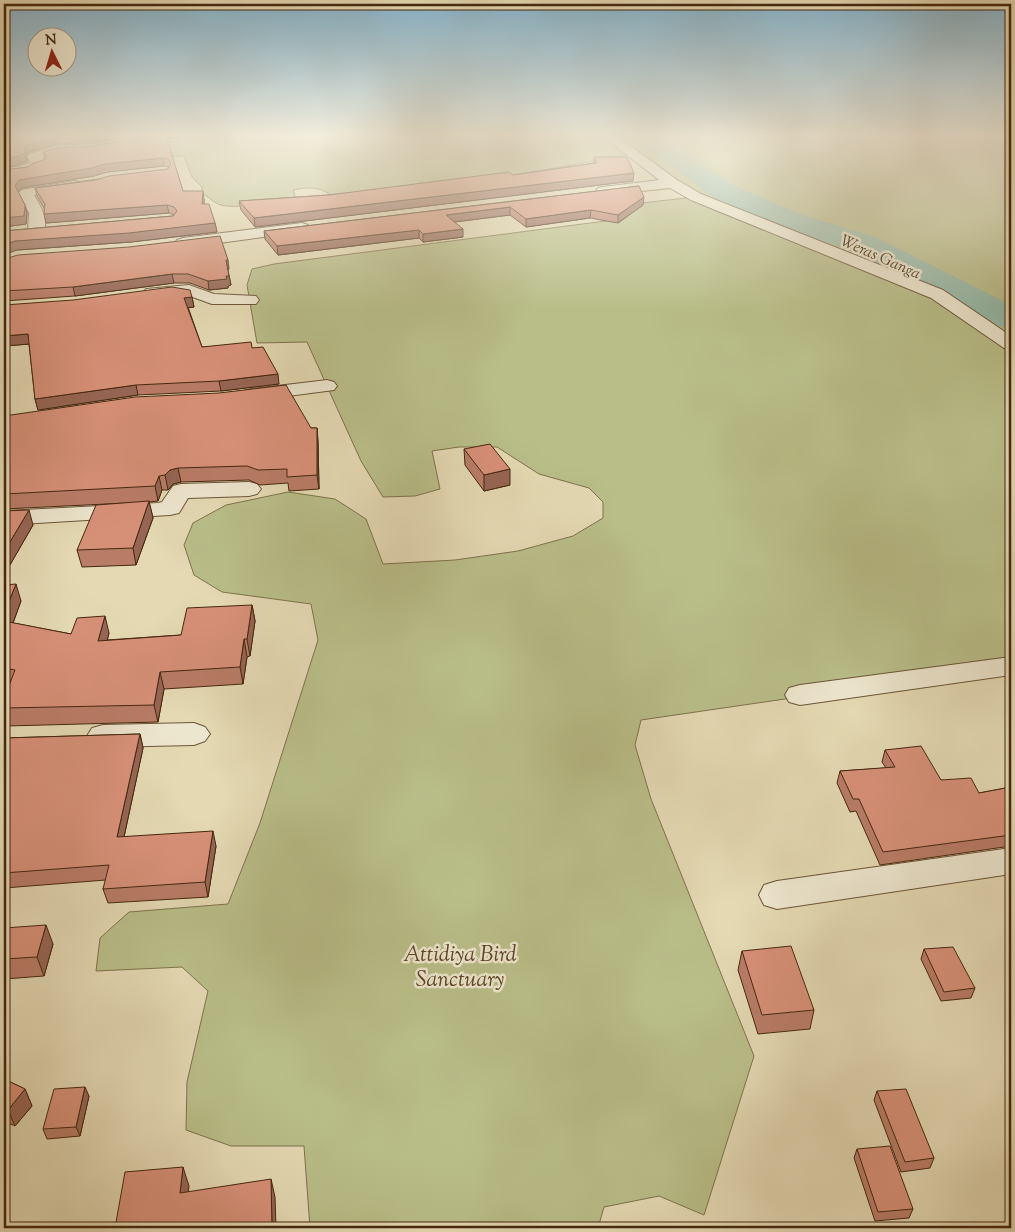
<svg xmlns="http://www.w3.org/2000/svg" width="1015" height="1232" viewBox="0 0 1015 1232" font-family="'Sorts Mill Goudy',serif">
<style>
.green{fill:#b9be89;stroke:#7f724c}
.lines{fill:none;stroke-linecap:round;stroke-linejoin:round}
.river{fill:#96baa9;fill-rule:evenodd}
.minor-casing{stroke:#6d5438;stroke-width:2}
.minor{fill:#ede6ce;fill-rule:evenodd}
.wall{fill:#b97c67;stroke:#45270f}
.shaded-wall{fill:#966554;stroke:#45270f}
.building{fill:#d79078;stroke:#45270f}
.labels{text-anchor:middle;stroke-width:5;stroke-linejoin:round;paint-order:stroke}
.far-water-label{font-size:16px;font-style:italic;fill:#594c36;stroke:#ede6ce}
.near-park-label{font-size:22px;font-style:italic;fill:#5c4527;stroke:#ede6ce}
</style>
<rect width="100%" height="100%" fill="#e4d9b3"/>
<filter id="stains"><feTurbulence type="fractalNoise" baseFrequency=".004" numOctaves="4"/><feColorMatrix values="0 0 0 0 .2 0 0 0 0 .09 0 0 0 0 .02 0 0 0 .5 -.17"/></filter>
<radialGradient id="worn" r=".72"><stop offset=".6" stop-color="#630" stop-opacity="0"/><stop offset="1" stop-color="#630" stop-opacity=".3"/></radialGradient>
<path class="green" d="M 211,136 L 1011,136 L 1011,666 L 641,720 L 635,745 L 651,799 L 754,1056 L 704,1215 L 659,1196 L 604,1207 L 598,1228 L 310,1228 L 304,1146 L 231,1146 L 186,1130 L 187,1082 L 208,991 L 182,967 L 96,971 L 100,938 L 129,912 L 228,904 L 260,823 L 318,640 L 311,604 L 222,592 L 194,575 L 184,545 L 193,523 L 226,505 L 288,492 L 335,499 L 366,519 L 383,564 L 455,560 L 518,551 L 573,536 L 603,518 L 603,502 L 589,488 L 539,474 L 497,447 L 459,447 L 432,451 L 440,489 L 415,496 L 383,497 L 361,461 L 307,342 L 257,343 L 247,285 L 252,269 L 274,264 L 621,219 L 632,204 L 695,197 L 634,154 L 509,176 L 331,195 C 318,186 308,187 293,190 L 295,195 L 293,200 C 276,203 232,210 218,204 C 212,201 207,196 202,193 L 202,187 L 192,177 L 184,156 L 140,158 L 158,143 Z"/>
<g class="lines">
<path class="river" d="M 635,136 L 662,136 L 736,187 L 804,215 L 877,238 L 1011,305 L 1011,329 L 999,326 L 855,252 L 784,227 L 716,199 L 638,141 Z"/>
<g class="minor-casing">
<path id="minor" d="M 138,136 L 161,136 L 155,140 L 94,152 L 57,154 L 42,159 L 46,164 L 44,167 L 34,169 L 30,173 L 4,177 L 4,169 L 21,166 L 30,162 L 27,157 L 29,154 L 56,146 L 94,144 Z
M 603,136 L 617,136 L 677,180 L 701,194 L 943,290 L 1011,336 L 1011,350 L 1004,348 L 931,298 L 691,200 L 670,188 L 603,195 L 598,194 L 596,191 L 598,188 L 603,187 L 659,180 Z
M 74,181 L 79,182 L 81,185 L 79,188 L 34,195 C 41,207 50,221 42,234 L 30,234 L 28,231 L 29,213 L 19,193 L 21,190 Z
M 302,223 L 308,225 L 310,228 L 308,231 L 183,248 L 177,246 L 175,243 L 177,240 L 183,238 Z
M 189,285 L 214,294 L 256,296 L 259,300 L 256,304 L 212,304 L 187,295 L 152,298 L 146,297 L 143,293 L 146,289 Z
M 327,380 L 334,382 L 337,386 L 334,390 L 251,401 L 244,399 L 241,395 L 244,391 L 251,389 Z
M 249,482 L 257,484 L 261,489 L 257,494 L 249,496 L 188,498 L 179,513 L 170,515 L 4,525 L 4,511 L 158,503 L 162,502 L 173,486 L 181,484 Z
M 1011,657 L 1011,675 L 800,705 L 789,702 L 785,695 L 789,688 L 800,685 Z
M 194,723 L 205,727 L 210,734 L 205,741 L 194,745 L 103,747 L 92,744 L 87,736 L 92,728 L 103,725 Z
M 1011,848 L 1011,874 L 777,909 L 764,905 L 759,895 L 764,885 L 777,881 Z"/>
</g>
<use href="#minor" class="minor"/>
</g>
<path class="wall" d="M 4,136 L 130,136 L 94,142 L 56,144 L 28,152 L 26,156 L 27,161 L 20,164 L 4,168 Z
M 148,136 L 194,136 L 167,139 L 183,191 L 204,199 L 204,204 L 215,223 L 217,232 L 131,242 L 17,250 L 4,231 L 173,216 L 174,215 L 169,213 L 46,223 L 44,208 L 37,196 L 35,188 L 168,169 L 169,167 L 164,166 L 107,172 L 94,176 L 21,188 L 18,192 L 25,205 L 27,213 L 26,224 L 4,227 L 4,170 L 28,167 L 44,160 L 45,158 L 43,152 L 93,146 Z
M 594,157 L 633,181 L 255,227 L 241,210 L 239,201 L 329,195 L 513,175 L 594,163 Z
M 639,186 L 643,205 L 618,223 L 590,218 L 526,227 L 510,215 L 454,222 L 463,237 L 423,242 L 419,238 L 278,255 L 265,239 L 264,231 Z
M 4,259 L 229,269 L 228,270 L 231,285 L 228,286 L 228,288 L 209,290 L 190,283 L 174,283 L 75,296 L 4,301 L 4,302 Z
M 192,297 L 194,307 L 188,307 L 202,347 L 252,348 L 279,384 L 221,391 L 138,395 L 38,410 L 35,399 L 29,344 L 4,346 Z
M 4,416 L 311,428 L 317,428 L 318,442 L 319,489 L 289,491 L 288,483 L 260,485 L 249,480 L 181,482 L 173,484 L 168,490 L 162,490 L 158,501 L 149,502 L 153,518 L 136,565 L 82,567 L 77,550 L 127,503 L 4,509 Z
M 464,449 L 510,485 L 484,491 L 465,465 Z
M 4,511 L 33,525 L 7,570 L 4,570 Z
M 4,585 L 21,601 L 13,623 L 71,634 L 109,633 L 107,640 L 181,635 L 252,605 L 255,621 L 250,656 L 247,657 L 243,684 L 164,689 L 158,722 L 6,726 L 4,719 L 4,699 L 9,685 L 4,684 Z
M 140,734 L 143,748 L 124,837 L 216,846 L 208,897 L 108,903 L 103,889 L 106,880 L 4,888 L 4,738 Z
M 1011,734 L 1011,746 L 1008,743 Z
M 885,750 L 941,780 L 979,793 L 1011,787 L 1011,848 L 1011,846 L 880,865 L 856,811 L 850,812 L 837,783 L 840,771 L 886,768 L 882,762 Z
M 4,928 L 53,944 L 44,976 L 4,979 Z
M 924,949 L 975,988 L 971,998 L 941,1001 L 921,959 Z
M 742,951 L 814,1010 L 810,1029 L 758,1034 L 738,970 Z
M 4,1079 L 25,1089 L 32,1106 L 15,1126 L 4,1121 Z
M 877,1091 L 934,1158 L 930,1168 L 901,1172 L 874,1100 Z
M 89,1096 L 80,1136 L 47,1139 L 43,1129 Z
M 857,1149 L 913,1209 L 909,1218 L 875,1221 L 854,1158 Z"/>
<path class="shaded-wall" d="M 92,136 L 130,136 L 94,142 Z
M 165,136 L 194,136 L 166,139 Z
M 54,137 L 56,144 L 28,152 L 26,156 L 27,161 L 20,164 L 4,168 L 4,159 L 24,150 L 27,145 Z
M 163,158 L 164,166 L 107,172 L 94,176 L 21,188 L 17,194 L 15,186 L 19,180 L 105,164 Z
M 634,173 L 633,181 L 255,227 L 254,218 Z
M 203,191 L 204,199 L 204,213 L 202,204 Z
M 644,197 L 643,205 L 618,223 L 618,215 Z
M 25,205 L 27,213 L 26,224 L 4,227 L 4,218 Z
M 167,205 L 169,213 L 46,223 L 44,214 Z
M 510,207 L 510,215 L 446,223 L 446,215 Z
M 591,210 L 590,218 L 526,227 L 526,219 Z
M 215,223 L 217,232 L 131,242 L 17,250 L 4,255 L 4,245 L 15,241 Z
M 463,229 L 463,237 L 423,242 L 423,234 Z
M 419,230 L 419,238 L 278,255 L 277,246 Z
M 226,260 L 228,260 L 229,269 L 227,270 Z
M 172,274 L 174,283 L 75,296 L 73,287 Z
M 226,276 L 229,276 L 231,285 L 228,286 L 228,288 L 209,290 L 208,281 Z
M 192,297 L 194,307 L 186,308 L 184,298 Z
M 28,334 L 30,344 L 4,346 L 4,336 Z
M 278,374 L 279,384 L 221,391 L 219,381 Z
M 136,385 L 138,395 L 38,410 L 35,399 Z
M 317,428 L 318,442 L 319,489 L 317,475 Z
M 178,468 L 181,482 L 173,484 L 168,490 L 165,475 L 170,470 Z
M 510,469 L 510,485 L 484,491 L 484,475 Z
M 159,476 L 162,490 L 158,501 L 155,486 Z
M 149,501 L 153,518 L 136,565 L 133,548 Z
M 29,510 L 33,525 L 7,570 L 4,561 L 4,552 Z
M 16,584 L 21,601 L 10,631 L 4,614 Z
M 252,605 L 255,621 L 250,656 L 247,639 Z
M 105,616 L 109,633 L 103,658 L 98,641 Z
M 244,639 L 247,657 L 243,684 L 240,667 Z
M 160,672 L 164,689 L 158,722 L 154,705 Z
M 140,734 L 143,748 L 121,851 L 117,837 Z
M 213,831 L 216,846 L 208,897 L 205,882 Z
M 46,925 L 53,944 L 44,976 L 37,957 Z
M 85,1087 L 89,1096 L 80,1136 L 76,1127 Z
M 25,1089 L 32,1106 L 15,1126 L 8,1110 Z
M 183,1167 L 189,1186 L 186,1211 L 180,1193 Z
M 271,1179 L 275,1197 L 276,1228 L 272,1228 Z"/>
<path class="building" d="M 4,136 L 74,136 L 54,137 L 27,145 L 24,150 L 25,153 L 19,156 L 4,159 Z
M 148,136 L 166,136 L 183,191 L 203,191 L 202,204 L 209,204 L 215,223 L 129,233 L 15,241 L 4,245 L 4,231 L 173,216 L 177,211 L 174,207 L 167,205 L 44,214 L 45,204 L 35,188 L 96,180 L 109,176 L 168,169 L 171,163 L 168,159 L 163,158 L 105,164 L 92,168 L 19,180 L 15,186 L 25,205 L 24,216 L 4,218 L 4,170 L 28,167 L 33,163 L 44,160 L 46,156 L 43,152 L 56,148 L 93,146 Z
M 594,157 L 627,157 L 634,173 L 254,218 L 239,201 L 329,195 L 509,172 L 513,175 L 597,163 Z
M 639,186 L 644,197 L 618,215 L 591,210 L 526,219 L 510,207 L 446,215 L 463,229 L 423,234 L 419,230 L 277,246 L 264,231 Z
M 220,236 L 228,260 L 226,260 L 229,276 L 226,276 L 227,279 L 208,281 L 188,274 L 172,274 L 73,287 L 4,291 L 4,259 L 18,255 L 129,247 Z
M 172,287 L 190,290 L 192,297 L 184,298 L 202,347 L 251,342 L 252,348 L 263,347 L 278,374 L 219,381 L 136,385 L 35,399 L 28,334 L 4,336 L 4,305 L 73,300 Z
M 286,385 L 311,428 L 317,428 L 317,475 L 287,477 L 287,469 L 258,470 L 247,466 L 178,468 L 170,470 L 165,475 L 159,476 L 155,486 L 4,494 L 4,416 L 135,397 L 219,393 Z
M 490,444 L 510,469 L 484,475 L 464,449 Z
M 149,501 L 133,548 L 77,550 L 96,505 Z
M 29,510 L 4,552 L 4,511 Z
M 16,584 L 4,614 L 4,585 Z
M 252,605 L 247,639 L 244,639 L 240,667 L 160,672 L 154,705 L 4,708 L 4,699 L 15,670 L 4,668 L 4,621 L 71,634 L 77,618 L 105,616 L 98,641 L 181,635 L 187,608 Z
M 140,734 L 117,837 L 213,831 L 205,882 L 103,889 L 109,865 L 4,873 L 4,738 Z
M 921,746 L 941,780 L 971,778 L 979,793 L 1011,787 L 1011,835 L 883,852 L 859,799 L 853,799 L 840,771 L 895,767 L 885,750 Z
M 46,925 L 37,957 L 4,959 L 4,928 Z
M 791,946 L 814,1010 L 762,1015 L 742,951 Z
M 953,947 L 975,988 L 944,992 L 924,949 Z
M 4,1079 L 25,1089 L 8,1110 L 4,1108 Z
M 85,1087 L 76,1127 L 43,1129 L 54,1089 Z
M 906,1089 L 934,1158 L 905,1162 L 877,1091 Z
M 890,1146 L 913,1209 L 878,1212 L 857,1149 Z
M 183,1167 L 180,1193 L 271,1179 L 272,1228 L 115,1228 L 125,1172 Z"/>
<linearGradient id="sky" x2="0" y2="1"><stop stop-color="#87b6cf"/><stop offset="0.44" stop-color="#f3eedd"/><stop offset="1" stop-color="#f3eedd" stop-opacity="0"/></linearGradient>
<rect width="1015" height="308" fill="url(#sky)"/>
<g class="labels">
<g class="far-water-label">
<text transform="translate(881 256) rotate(24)" y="6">Weras Ganga</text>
</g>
<g class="near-park-label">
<text x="460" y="961">Attidiya Bird<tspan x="460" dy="25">Sanctuary</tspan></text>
</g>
</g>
<rect width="1015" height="1232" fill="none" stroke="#e4d9b3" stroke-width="20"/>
<rect x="5" y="5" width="1005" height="1222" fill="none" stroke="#45270f" stroke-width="2.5"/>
<rect x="10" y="10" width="995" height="1212" fill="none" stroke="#45270f"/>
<g transform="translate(52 52) rotate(355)"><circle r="24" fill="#ede6ce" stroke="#aa9a82"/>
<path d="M0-4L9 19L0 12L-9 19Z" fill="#8f2418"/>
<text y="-8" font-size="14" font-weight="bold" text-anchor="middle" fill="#45270f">N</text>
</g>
<rect width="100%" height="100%" filter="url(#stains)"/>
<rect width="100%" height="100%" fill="url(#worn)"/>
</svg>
